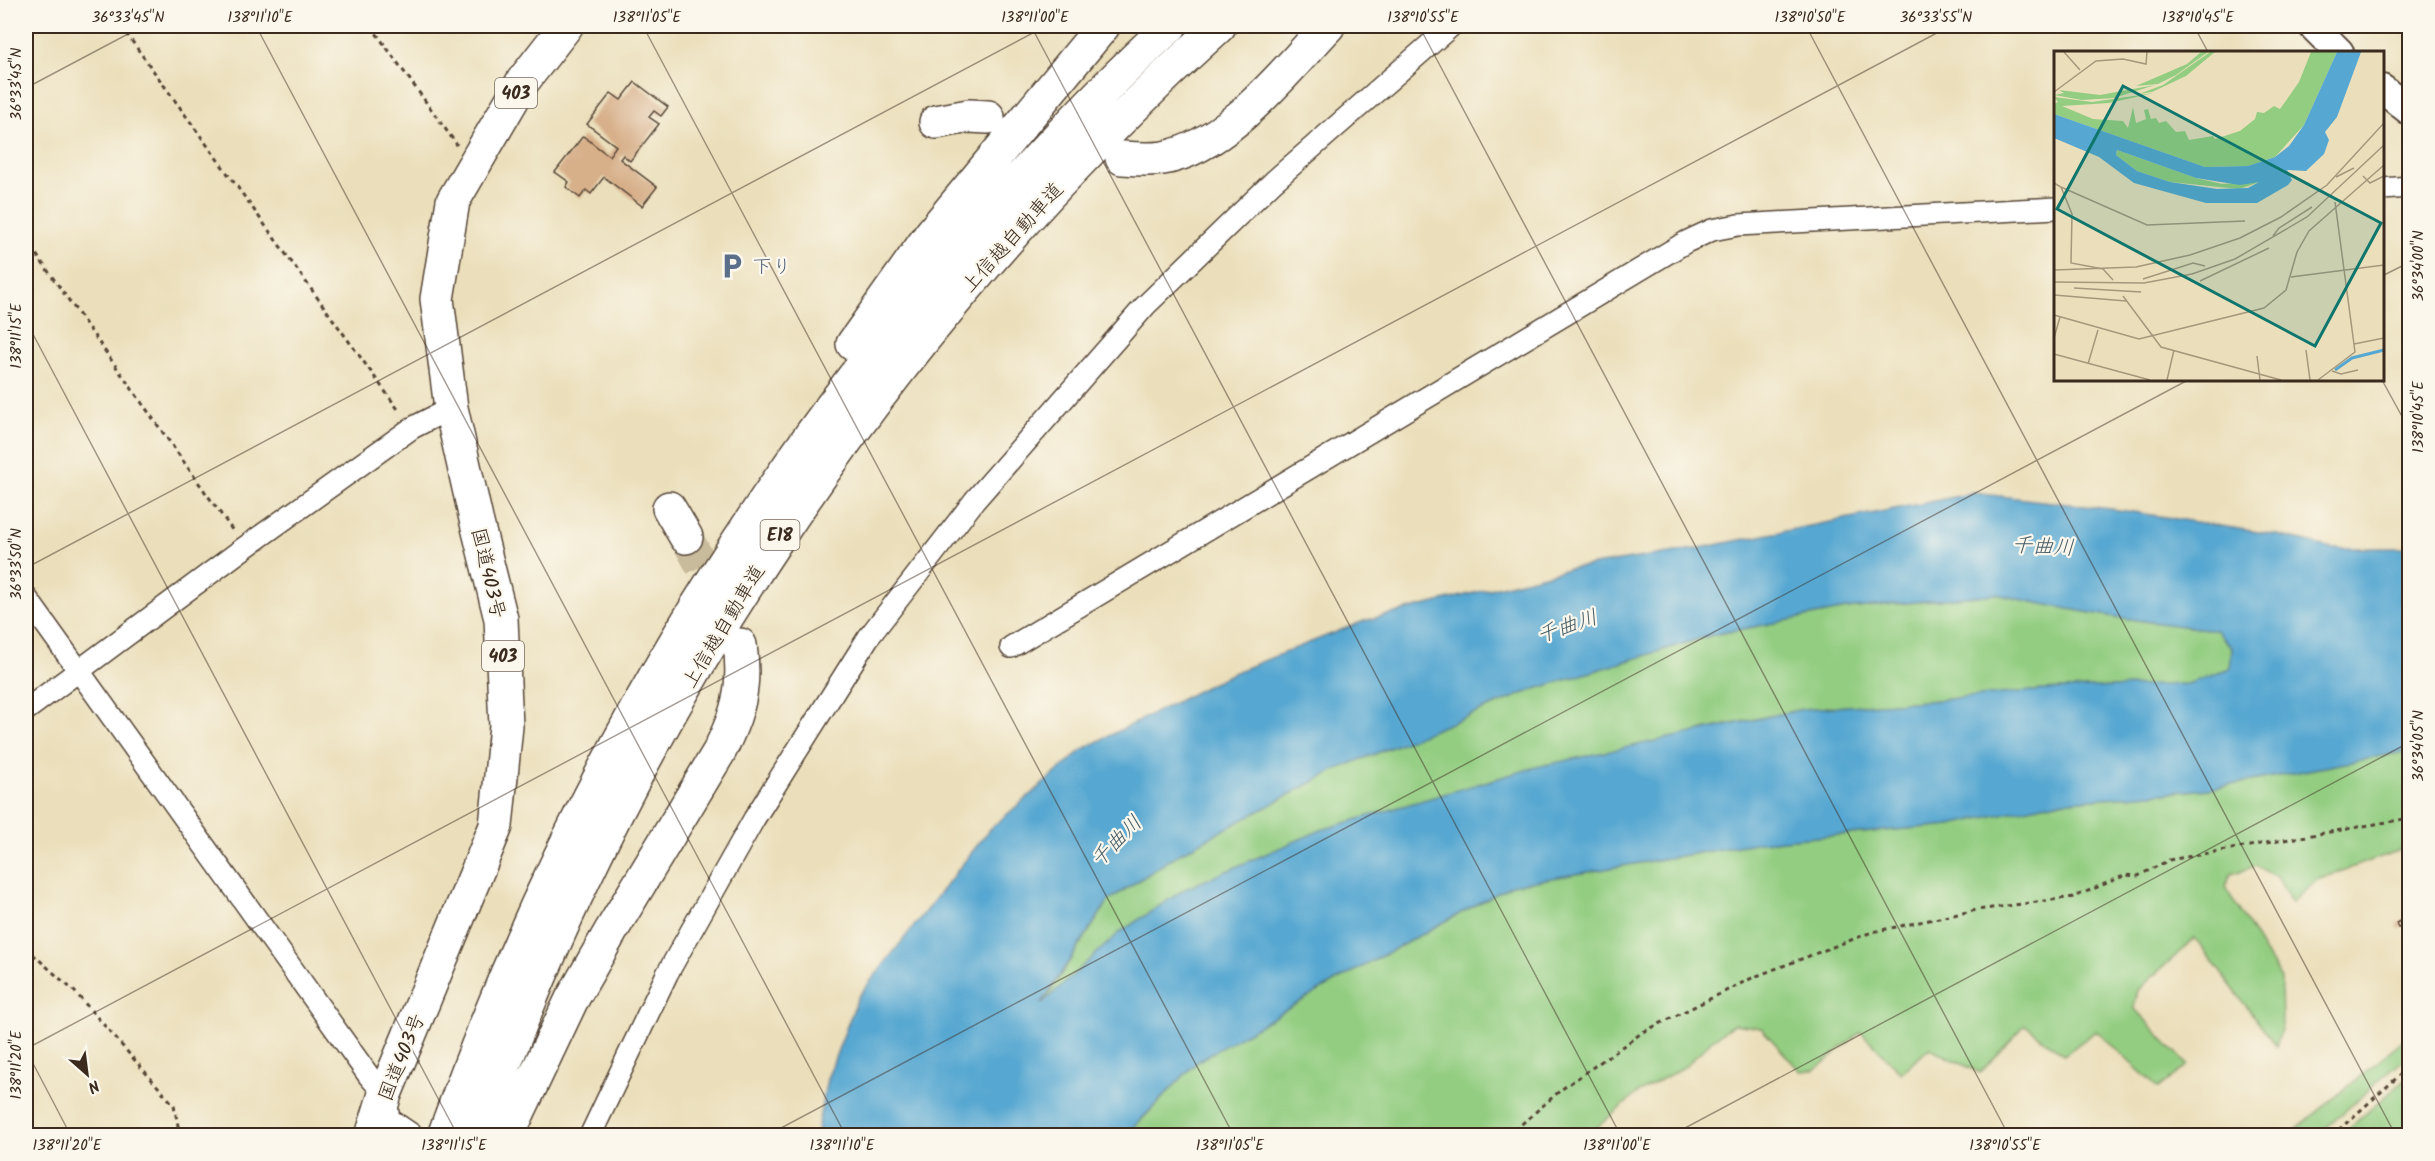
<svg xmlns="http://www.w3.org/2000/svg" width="2435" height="1161" viewBox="0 0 2435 1161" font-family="Kalam,'Klee One',sans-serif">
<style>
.green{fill:#93cd81;stroke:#677c50;stroke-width:1.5}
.water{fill:#56a7d1;stroke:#486878;stroke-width:1.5;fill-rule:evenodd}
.building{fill:#d7af89}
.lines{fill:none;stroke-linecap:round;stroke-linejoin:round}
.highway-tunnel{stroke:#c8bb9c;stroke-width:33;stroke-dasharray:33 16;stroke-linecap:butt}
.street-casing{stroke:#554536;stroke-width:24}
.secondary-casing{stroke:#554536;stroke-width:32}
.highway-casing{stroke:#554536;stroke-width:36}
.path{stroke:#554536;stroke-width:3;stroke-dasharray:4.5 4.5;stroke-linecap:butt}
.street{stroke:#fff;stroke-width:21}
.secondary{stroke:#fff;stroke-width:28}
.highway{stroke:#fff;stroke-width:33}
.ticks{fill:none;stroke:#3b2a1e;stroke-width:1.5;stroke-opacity:0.45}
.labels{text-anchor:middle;stroke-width:4.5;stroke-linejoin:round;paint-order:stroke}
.shield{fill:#fbf7ec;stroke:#75685c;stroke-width:1.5}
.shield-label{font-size:18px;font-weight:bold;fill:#3b2a1e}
.street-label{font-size:20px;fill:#3b2a1e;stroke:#fbf7ec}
.service-label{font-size:20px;fill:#4e5e75;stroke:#fbf7ec;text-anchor:start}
.water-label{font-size:21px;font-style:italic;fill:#465c66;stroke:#fbf7ec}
.inset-river{fill:none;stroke:#56a7d1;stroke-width:3}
.inset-road{fill:none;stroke:#a5977c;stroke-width:1.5}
.view{fill:#0f766e;fill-opacity:0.15;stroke:#0f766e;stroke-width:3}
.inset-edge{fill:none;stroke:#3b2a1e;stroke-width:3}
.neatline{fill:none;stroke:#3b2a1e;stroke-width:2}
.ticks-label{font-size:15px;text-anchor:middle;fill:#3b2a1e}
</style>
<rect width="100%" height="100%" fill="#fbf7ec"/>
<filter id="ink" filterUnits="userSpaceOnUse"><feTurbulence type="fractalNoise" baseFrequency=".0167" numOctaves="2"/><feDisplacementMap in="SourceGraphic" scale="12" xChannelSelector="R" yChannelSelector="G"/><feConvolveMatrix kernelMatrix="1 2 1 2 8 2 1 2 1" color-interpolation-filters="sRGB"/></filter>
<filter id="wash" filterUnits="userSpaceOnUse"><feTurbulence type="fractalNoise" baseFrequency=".008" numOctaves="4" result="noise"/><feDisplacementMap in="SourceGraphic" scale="24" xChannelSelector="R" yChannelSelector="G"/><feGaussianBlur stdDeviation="1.35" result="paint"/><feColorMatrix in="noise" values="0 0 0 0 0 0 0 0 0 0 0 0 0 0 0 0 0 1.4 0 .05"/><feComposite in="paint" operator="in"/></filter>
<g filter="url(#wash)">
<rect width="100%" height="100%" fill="#ebdfbb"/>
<path class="green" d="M 1996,594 C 2068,611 2142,622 2216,630 L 2232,648 L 2230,669 L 2187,684 L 2043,690 L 1927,701 L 1803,709 L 1703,730 L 1040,1007 L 1109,900 L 1177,855 L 1335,770 L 1532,690 L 1712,635 L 1846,609 Z
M 2409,751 L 2409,847 L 2317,880 L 2292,903 L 2277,877 L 2256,866 L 2231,874 L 2225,887 L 2281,979 L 2282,1026 L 2276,1046 L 2195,938 L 2138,990 L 2134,1008 L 2188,1065 L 2158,1088 L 2096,1031 L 2064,1055 L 2025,1025 L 1980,1073 L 1930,1048 L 1901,1073 L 1861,1032 L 1815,1070 L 1800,1071 L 1761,1028 L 1734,1024 L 1713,1039 L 1686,1066 L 1639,1092 L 1588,1135 L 1564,1135 L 1559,1131 L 1550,1130 L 1544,1136 L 1126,1136 L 1198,1061 L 1336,981 L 1512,885 L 1761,842 L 1950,825 L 2057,802 L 2209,789 Z
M 2409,1036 L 2409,1054 L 2318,1135 L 2289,1135 Z
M 2409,1076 L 2408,1135 L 2341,1135 Z"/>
<path class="water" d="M 1974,493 L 2127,511 L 2277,535 L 2332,548 L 2409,548 L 2409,751 L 2209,789 L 2057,802 L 1950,825 L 1761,842 L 1512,885 L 1336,981 L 1198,1061 L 1126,1135 L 835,1136 L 817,1129 L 827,1079 L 858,997 L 990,829 L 1085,748 L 1233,673 L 1364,621 L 1568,569 L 1695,549 ZM 1996,594 C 2069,611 2142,622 2216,630 L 2232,648 L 2230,669 L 2187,684 L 2043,690 L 1927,701 L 1803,709 L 1536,767 L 1321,830 L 1185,889 L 1120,932 L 1041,1004 L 1109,900 L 1177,855 L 1335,770 L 1532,690 L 1712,635 L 1846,609 Z"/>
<g id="blocks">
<path class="building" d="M 635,82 L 668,107 L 661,116 L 654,111 L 649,117 L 659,124 L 630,161 L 623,155 L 620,159 L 657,187 L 642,206 L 604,177 L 591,194 L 586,190 L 580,198 L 566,187 L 569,182 L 555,172 L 583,136 L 609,156 L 616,146 L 587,124 L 611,93 L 621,100 Z
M 2407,917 L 2410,923 L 2398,928 L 2396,923 Z"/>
</g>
</g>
<g filter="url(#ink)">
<use href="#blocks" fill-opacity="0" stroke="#554536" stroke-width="1.5"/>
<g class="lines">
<path class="highway-tunnel" d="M 686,537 L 724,606"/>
<g class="street-casing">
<path id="street" d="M 2382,189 L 2410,187
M 26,597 L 369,1076 L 385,1094 L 389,1119 L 414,1136
M 1011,647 L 1686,242 L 1712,230 L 1738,225 L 2056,208
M 26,710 L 244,548 L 412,428 L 451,408
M 590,1136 L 667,974 L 754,819 L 868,638 L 975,500 L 1145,306 L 1274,181 L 1451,26"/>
</g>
<g class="secondary-casing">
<path id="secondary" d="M 2313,26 L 2339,52
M 2382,89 L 2410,111"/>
</g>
<g class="highway-casing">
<path id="highway" d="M 936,122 L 969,116 L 988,117
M 1122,158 C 1136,159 1149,160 1163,158 C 1227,147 1285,71 1328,26
M 853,344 L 931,234 L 1103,26
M 669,508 L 686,537
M 372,1136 L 385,1094 L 496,826 L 506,726 L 501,619 L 476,519 L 451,408 L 437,299 L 453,201 L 523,81 L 566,26
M 444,1136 C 566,790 756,472 1001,199 C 1055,139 1111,80 1170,26
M 478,1136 C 627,712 887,327 1219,26
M 507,1136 L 571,1001 L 611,931 L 719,752 C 738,714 746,688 740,645"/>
</g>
<path class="path" d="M 121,26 L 400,412
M 371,26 L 457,145
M 903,34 L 910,26
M 26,240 L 233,531
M 26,948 L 75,992 L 174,1105 L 180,1136
M 1508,1136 L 1562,1089 L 1643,1032 L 1754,977 L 1872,932 L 1977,910 L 2074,897 L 2126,875 L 2138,876 L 2169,860 L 2410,818
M 1544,1136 L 1550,1130 L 1559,1131 L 1564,1136
M 2332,1136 L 2410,1066"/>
<use href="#street" class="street"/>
<use href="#secondary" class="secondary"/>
<use href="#highway" class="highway"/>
</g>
</g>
<path class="ticks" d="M 256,26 L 846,1136M 643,26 L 1234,1136M 1031,26 L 1621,1136M 1419,26 L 2009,1136M 1806,26 L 2396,1136M 2194,26 L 2208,52M 26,88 L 143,26M 2382,276 L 2410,262M 26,321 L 458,1136M 2382,380 L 2410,431M 26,568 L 1046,26M 26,1049 L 1950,26M 26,1050 L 71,1136M 766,1136 L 2188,380M 1670,1136 L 2410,742"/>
<defs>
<g id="parking-bare" transform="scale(2.07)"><path d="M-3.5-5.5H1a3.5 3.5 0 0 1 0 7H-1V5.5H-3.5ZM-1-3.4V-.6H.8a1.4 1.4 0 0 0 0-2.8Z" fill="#5c6f8a" stroke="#fbf7ec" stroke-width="2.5" paint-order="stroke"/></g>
</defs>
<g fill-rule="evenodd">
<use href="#parking-bare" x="732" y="266"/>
</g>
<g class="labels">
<g class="shield">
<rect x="495" y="78" width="42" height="30" rx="4.5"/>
<rect x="760.5" y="520" width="39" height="30" rx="4.5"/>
<rect x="482" y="641" width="42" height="30" rx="4.5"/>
</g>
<g class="shield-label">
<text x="516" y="99">403</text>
<text x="780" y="541">E18</text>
<text x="503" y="662">403</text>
</g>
<g class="street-label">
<text transform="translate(1012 237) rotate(-48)" y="7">上信越自動車道</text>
<text transform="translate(489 573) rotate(77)" y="7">国道403号</text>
<text transform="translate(723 626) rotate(-59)" y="7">上信越自動車道</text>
<text transform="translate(401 1057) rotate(-68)" y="7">国道403号</text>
</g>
<g class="service-label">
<text x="752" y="273">下り</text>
</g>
<g class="water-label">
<text transform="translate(2043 546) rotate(3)" y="7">千曲川</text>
<text transform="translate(1567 626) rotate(-19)" y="7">千曲川</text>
<text transform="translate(1116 841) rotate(-45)" y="7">千曲川</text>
</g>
</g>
<g transform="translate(2054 51)">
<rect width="330" height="330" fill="#ebdfbb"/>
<path d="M 147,1 L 154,1 L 122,24 L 104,33 L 82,35 L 133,13 ZM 156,1 L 161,1 L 132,25 L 98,41 L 85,43 L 109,34 ZM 257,1 L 283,1 L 250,74 L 221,106 L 194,115 L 151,116 L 0,63 L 0,53 L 4,51 L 0,46 L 38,51 L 100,42 L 55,52 L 8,55 L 39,68 L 69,70 L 74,77 L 79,56 L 82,72 L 92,68 L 90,59 L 94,58 L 97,68 L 102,67 L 105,72 L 112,70 L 122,81 L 131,80 L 135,89 L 159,85 L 161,88 L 186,80 L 201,68 L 203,61 L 210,62 L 220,55 L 226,58 L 245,31 ZM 101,34 L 60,47 L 28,49 L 0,44 L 10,42 L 5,39 L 46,44 ZM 63,99 L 142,127 L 168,133 L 208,130 L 185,138 L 116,131 L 83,120 L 62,104 Z" fill="#93cd81"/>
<path d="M 283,1 L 307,1 L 283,66 L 271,81 L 275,89 L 270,103 L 252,120 L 233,119 L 238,129 L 234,134 L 203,152 L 152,152 L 80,132 L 45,106 L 0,87 L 0,63 L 151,116 L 194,115 L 221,106 L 235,95 L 250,74 ZM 63,99 L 142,127 L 186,134 L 205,131 L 194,137 L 163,138 L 116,131 L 83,120 L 62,104 Z" fill="#56a7d1" fill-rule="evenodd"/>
<path class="inset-river" d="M 281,319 L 298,307 L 330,299"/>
<path class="inset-road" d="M 10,1 L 26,19M 0,41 L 42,10 L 69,8 L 92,13 L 93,1M 309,125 L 316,132 L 330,125M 282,126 L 300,117M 0,132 L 7,136 L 18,163 L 17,212 L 49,218 L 59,229M 7,136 L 93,174 L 191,170M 219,185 L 225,177 L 258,156M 0,219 L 82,216 L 136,204 L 186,187 L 227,166 L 273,134 L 330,72M 237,226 L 330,214M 89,228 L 139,212 L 151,215M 146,230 L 215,197M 0,231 L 90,232 L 138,223 L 181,208 L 253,166 L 330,94M 20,237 L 87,241M 0,244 L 72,250M 69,245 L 107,296 L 227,329M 0,264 L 85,288 L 210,257 L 232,239 L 243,201 L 255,180 L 330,114M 0,287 L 6,266M 300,293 L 330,287M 252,299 L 256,329M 0,303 L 96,329M 203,305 L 206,329M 34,313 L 44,279M 278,320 L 287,323 L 304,319M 113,329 L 120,299M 264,329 L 301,301 L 281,151"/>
<path class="view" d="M 69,35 L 327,172 L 261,295 L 3,158 Z"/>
<rect width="330" height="330" class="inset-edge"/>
</g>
<rect width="2435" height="1161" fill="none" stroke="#fbf7ec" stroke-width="66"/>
<g transform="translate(87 1074) rotate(152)" stroke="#fbf7ec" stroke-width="4.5" paint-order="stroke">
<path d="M0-4.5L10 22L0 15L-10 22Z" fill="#3b2a1e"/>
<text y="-9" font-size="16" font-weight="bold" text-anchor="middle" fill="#3b2a1e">N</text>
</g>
<rect x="33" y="33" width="2369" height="1095" class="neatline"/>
<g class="ticks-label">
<text x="128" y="22">36°33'45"N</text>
<text x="260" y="22">138°11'10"E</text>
<text x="647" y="22">138°11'05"E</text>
<text x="1035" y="22">138°11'00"E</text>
<text x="1423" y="22">138°10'55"E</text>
<text x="1810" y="22">138°10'50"E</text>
<text x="1936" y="22">36°33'55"N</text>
<text x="2198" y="22">138°10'45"E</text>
<text transform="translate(16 84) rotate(-90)" y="5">36°33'45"N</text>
<text transform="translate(2418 266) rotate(-90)" y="5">36°34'00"N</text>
<text transform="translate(16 336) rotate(-90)" y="5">138°11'15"E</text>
<text transform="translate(2418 417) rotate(-90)" y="5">138°10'45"E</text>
<text transform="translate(16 564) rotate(-90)" y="5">36°33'50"N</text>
<text transform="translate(2418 746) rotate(-90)" y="5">36°34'05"N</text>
<text transform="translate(16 1065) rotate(-90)" y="5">138°11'20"E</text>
<text x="67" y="1150">138°11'20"E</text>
<text x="454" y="1150">138°11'15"E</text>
<text x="842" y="1150">138°11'10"E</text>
<text x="1230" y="1150">138°11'05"E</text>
<text x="1617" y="1150">138°11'00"E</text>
<text x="2005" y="1150">138°10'55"E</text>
</g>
</svg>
